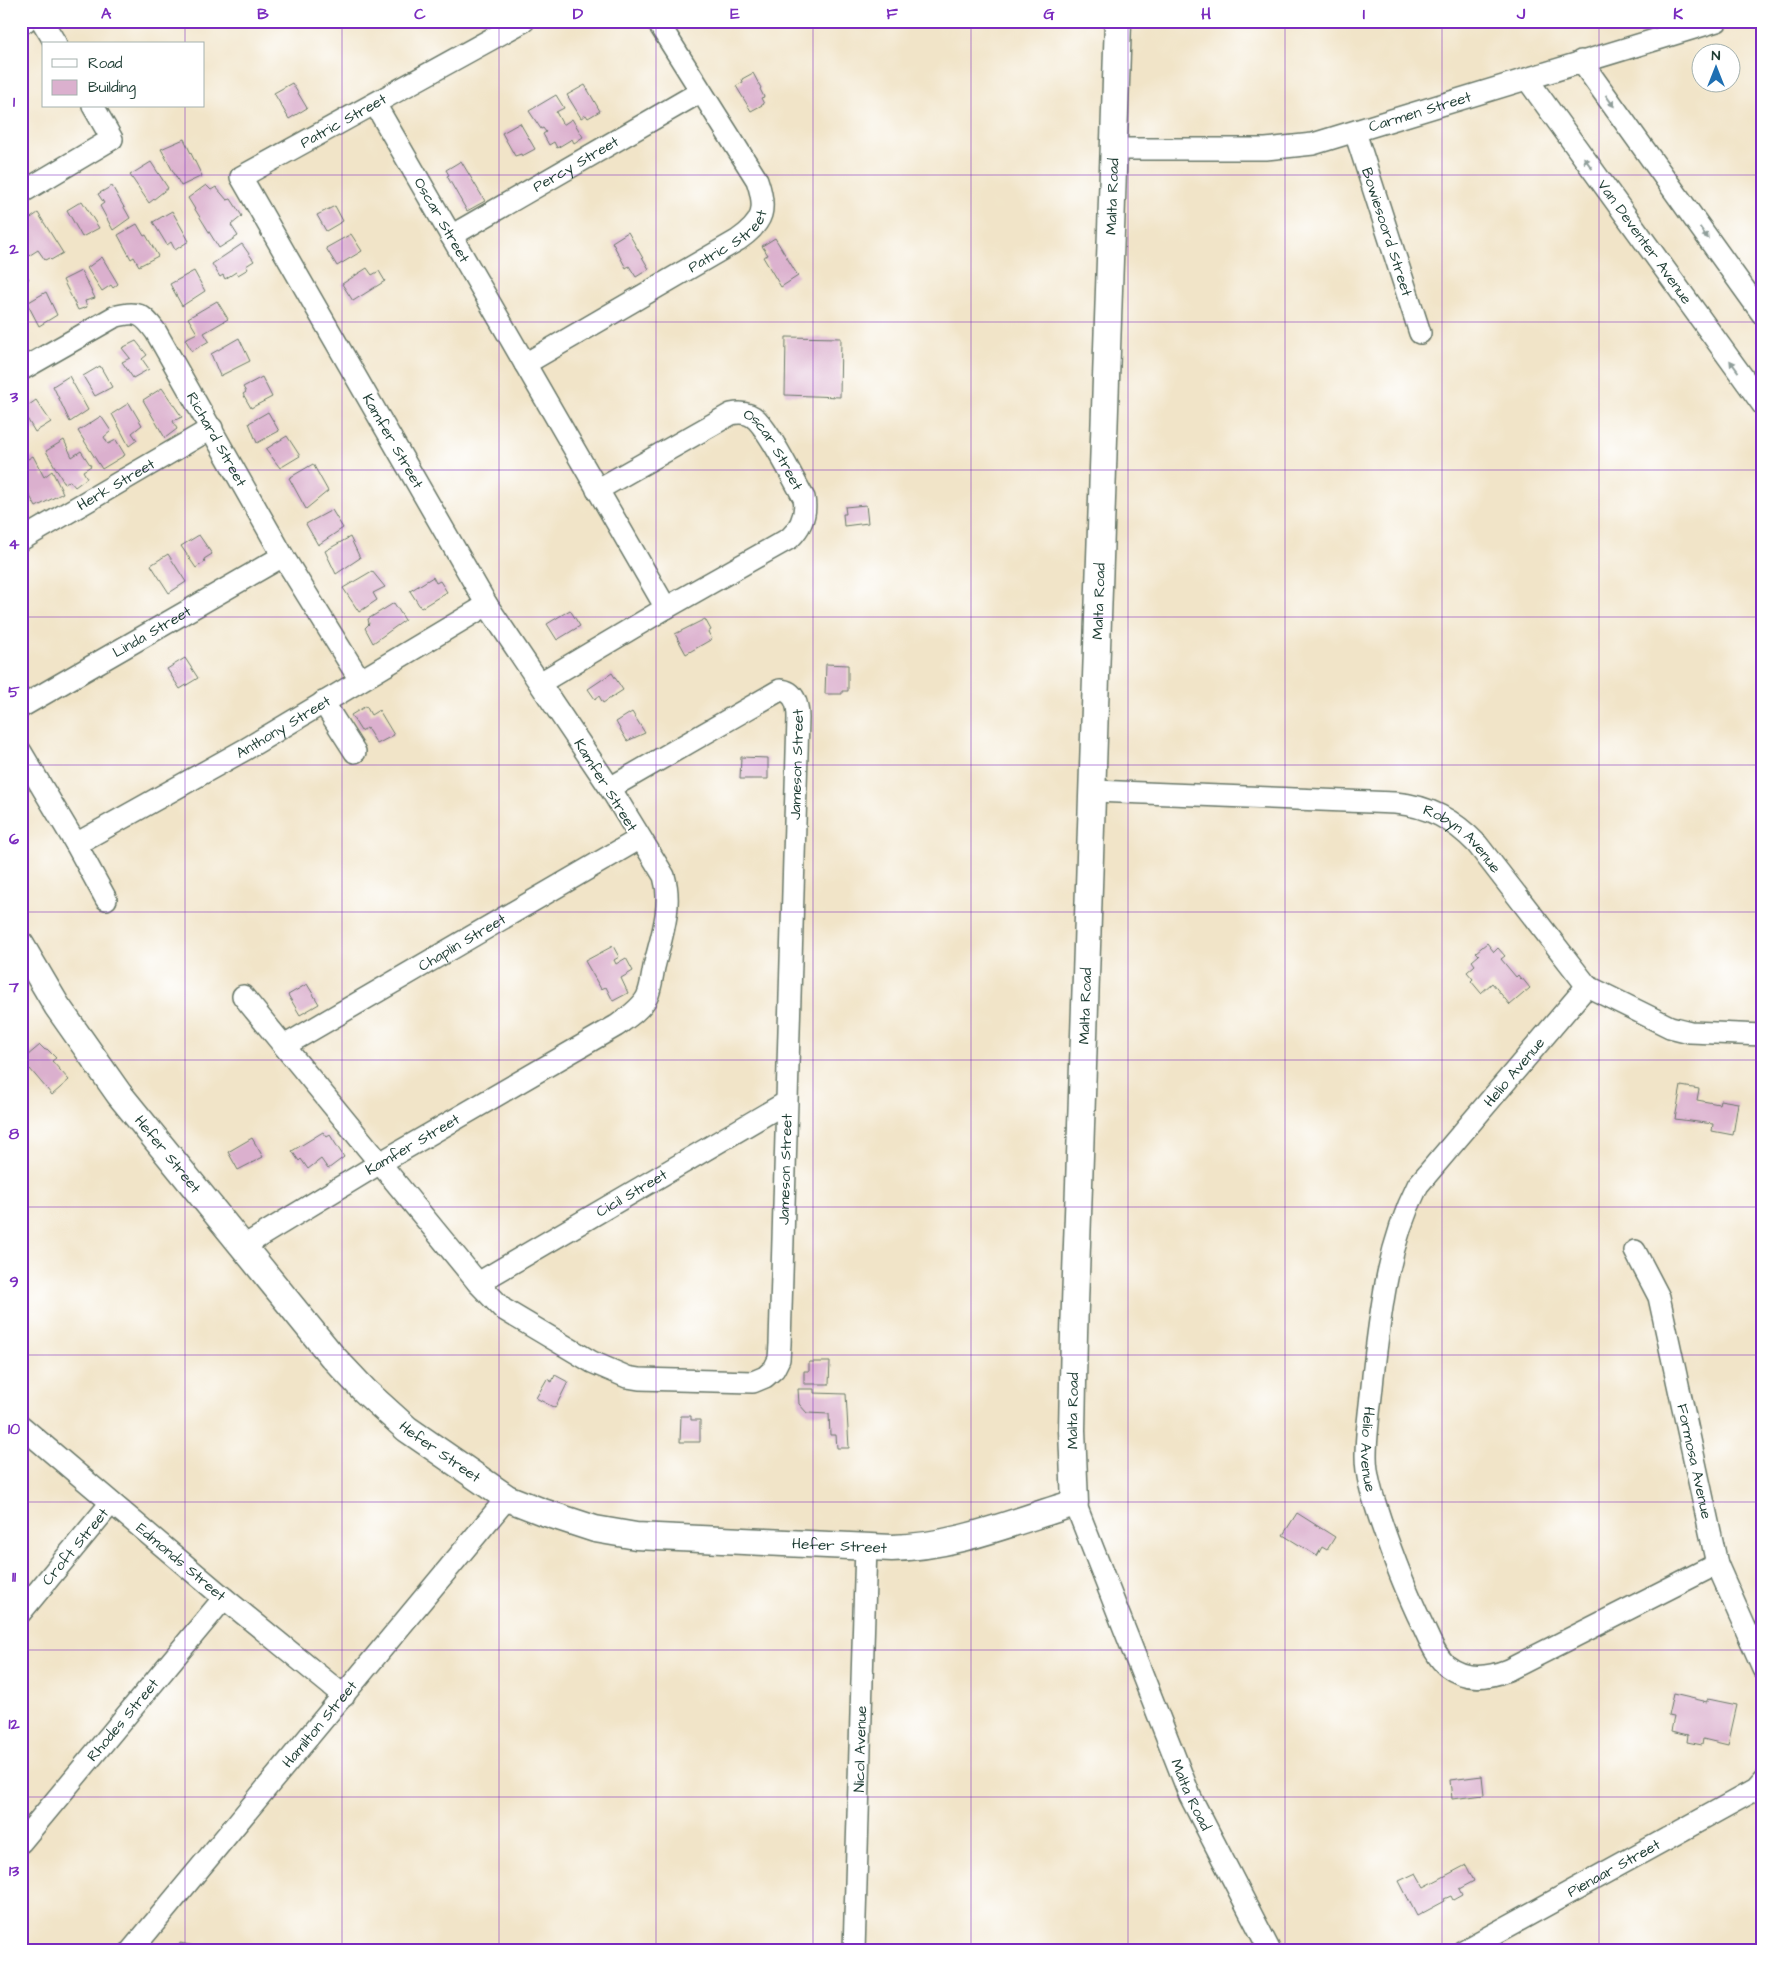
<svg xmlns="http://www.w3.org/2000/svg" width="1784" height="1972" viewBox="0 0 1784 1972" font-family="'Architects Daughter',sans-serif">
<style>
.building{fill:#dbb0ce}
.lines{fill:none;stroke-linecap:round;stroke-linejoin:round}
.minor-casing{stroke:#687768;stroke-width:24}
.tertiary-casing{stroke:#687768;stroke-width:29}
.minor{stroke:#fff;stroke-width:21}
.tertiary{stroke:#fff;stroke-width:26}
.oneway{fill:#8f9e9a}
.grid{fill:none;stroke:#7b2cbf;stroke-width:1;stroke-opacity:0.55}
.labels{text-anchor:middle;stroke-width:4;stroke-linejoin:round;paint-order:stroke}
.street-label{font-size:15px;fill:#1f3d34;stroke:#fff}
.neatline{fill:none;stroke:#7b2cbf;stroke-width:2}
.grid-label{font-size:16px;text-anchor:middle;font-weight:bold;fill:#7b2cbf}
</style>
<rect width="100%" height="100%" fill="#fff"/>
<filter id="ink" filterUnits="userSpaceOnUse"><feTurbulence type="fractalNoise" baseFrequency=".02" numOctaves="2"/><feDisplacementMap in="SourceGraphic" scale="10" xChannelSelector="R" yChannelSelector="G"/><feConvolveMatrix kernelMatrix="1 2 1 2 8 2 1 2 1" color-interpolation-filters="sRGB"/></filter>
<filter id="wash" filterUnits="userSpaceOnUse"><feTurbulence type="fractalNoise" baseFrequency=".0096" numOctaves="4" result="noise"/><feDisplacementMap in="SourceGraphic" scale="20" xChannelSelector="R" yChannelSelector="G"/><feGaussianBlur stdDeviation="1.12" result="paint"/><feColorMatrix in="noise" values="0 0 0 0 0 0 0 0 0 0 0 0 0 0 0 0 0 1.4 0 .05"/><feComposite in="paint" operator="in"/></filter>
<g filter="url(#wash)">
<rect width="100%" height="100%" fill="#f1e4c8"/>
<g id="blocks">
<path class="building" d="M 753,73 L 761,88 L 760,89 L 764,97 L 761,98 L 764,104 L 751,111 L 736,86 L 743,82 L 742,79 Z
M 292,83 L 307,108 L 289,119 L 274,93 Z
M 585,85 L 600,111 L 588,118 L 586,115 L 581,118 L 567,95 Z
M 556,95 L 564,108 L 556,112 L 563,125 L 572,119 L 583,137 L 574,143 L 572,139 L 557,148 L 554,142 L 549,145 L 543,134 L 546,132 L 543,128 L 541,129 L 529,111 Z
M 520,123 L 535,149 L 522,156 L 521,154 L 515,156 L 502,133 Z
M 184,139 L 202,176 L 181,186 L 161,149 Z
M 461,161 L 485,201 L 467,211 L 447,176 L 449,175 L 446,170 Z
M 151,162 L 168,188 L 149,203 L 130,175 Z
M 206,185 L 211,190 L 216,187 L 227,200 L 231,199 L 242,216 L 231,225 L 238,236 L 219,248 L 188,198 Z
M 112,186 L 130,218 L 113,230 L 100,206 L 104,203 L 98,194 Z
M 82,201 L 99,228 L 82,237 L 67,210 Z
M 335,206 L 343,221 L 326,231 L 317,215 Z
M 172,211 L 189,241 L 175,250 L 171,242 L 167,245 L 153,222 Z
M 38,213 L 63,253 L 51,260 L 49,258 L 45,260 L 38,250 L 27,257 L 21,248 L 21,238 L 24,237 L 22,233 L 26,230 L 22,224 Z
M 137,224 L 144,236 L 146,235 L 158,256 L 139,266 L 134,257 L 131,259 L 118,235 Z
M 628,232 L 649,269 L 636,277 L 629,266 L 626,268 L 612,242 Z
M 351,234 L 362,251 L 337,266 L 326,248 Z
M 775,238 L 798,276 L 781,287 L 763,257 L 768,255 L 762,246 Z
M 242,244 L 254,261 L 246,266 L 248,269 L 238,275 L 236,272 L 225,279 L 223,275 L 220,277 L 212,264 Z
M 102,257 L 118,284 L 113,288 L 111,285 L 102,291 L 87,268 Z
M 21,268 L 29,279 L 21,283 Z
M 367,268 L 372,275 L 379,271 L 385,281 L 353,301 L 342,284 Z
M 81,271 L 95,298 L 85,301 L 87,307 L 78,310 L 63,280 Z
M 194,271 L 205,291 L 182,306 L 170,284 Z
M 46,292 L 57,315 L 39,326 L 27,303 Z
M 217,301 L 228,319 L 204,333 L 209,341 L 192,351 L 185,339 L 197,333 L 188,318 Z
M 786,337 L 841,338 L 840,397 L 785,395 Z
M 239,338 L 250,361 L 220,376 L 211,354 Z
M 136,341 L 147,355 L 142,359 L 149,369 L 133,378 L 122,362 L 130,358 L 122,348 Z
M 100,366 L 112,387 L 95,396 L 83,376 Z
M 69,376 L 88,410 L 70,422 L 53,386 Z
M 262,377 L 272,397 L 251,408 L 243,394 L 246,392 L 243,387 Z
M 162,388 L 182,417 L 173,421 L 177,429 L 165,438 L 143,400 Z
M 36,400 L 51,422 L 35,432 L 22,410 Z
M 129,403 L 142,425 L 132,433 L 137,440 L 129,446 L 112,414 Z
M 268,412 L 279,431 L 257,443 L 249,423 Z
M 101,416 L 111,431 L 104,437 L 108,444 L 116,440 L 125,455 L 102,469 L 78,431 Z
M 287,436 L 300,456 L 280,468 L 266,449 Z
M 64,440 L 72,457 L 81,451 L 91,466 L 83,471 L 87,478 L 75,487 L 70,481 L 64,483 L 46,451 Z
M 33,456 L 44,477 L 52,471 L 63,493 L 36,507 L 21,480 L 21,463 Z
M 313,464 L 328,491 L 306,509 L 289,478 Z
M 866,505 L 868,523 L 844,526 L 843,514 L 846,514 L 845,507 Z
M 332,510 L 343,528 L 318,545 L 306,524 Z
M 199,535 L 212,554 L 204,559 L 205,562 L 196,568 L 181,546 Z
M 350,537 L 360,558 L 336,574 L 325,551 Z
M 168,554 L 186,582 L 169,593 L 151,565 Z
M 372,571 L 385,587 L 373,593 L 377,600 L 359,612 L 343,588 Z
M 433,577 L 436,583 L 440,581 L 447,592 L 421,608 L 410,591 Z
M 394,603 L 405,620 L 373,643 L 365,628 L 369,624 L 368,619 Z
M 570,610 L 580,626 L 557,640 L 547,624 Z
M 705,619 L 711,630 L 708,632 L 712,639 L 686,654 L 675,634 Z
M 185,658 L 198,678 L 180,689 L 167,669 Z
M 826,664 L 848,665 L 848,691 L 842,691 L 842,694 L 825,694 Z
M 612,673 L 623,690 L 603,703 L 599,696 L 595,699 L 588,689 Z
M 366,706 L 371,715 L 379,710 L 394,735 L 377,744 L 367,728 L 361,731 L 351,715 Z
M 632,712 L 645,733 L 627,741 L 616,722 Z
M 741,757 L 768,758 L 768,779 L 740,779 Z
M 1487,943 L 1494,952 L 1498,948 L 1505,956 L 1501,959 L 1516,977 L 1518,975 L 1521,979 L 1522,978 L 1530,988 L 1510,1005 L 1492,983 L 1481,993 L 1471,981 L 1473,979 L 1467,972 L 1475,965 L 1472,961 L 1479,955 L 1476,952 Z
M 613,946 L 619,957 L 614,960 L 616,964 L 626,958 L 633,971 L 621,978 L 628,993 L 613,1001 L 606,987 L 601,989 L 585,961 Z
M 307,984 L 319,1004 L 300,1015 L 288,995 Z
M 40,1045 L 45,1050 L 47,1049 L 56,1058 L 52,1061 L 69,1080 L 52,1095 L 30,1069 L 24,1075 L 21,1072 L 21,1061 Z
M 1681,1086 L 1699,1089 L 1697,1100 L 1719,1104 L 1720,1100 L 1738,1103 L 1733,1135 L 1712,1131 L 1713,1124 L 1675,1119 Z
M 323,1132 L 327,1137 L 330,1135 L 344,1157 L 328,1169 L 321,1159 L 308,1169 L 301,1159 L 299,1161 L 292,1151 Z
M 252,1138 L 263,1157 L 238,1170 L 228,1152 Z
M 809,1362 L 830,1362 L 829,1384 L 804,1384 L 804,1371 L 809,1371 Z
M 555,1375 L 568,1382 L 555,1408 L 536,1398 L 547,1379 L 552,1382 Z
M 798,1389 L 814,1389 L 814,1393 L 846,1394 L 849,1448 L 837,1448 L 836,1435 L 830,1435 L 829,1414 L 807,1413 L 799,1404 Z
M 681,1416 L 691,1416 L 691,1420 L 700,1420 L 700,1442 L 680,1442 Z
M 1297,1513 L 1335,1537 L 1327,1550 L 1322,1547 L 1317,1556 L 1283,1535 Z
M 1673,1694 L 1708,1702 L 1708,1699 L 1737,1705 L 1728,1745 L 1703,1739 L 1702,1745 L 1687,1742 L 1688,1735 L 1671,1731 L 1674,1717 L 1668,1716 Z
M 1482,1776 L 1484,1795 L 1452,1799 L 1450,1780 Z
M 1466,1865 L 1474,1881 L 1459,1889 L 1462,1895 L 1453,1900 L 1451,1896 L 1444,1899 L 1445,1901 L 1417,1916 L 1399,1881 L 1416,1873 L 1424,1887 Z
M 180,1943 L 200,1947 L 199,1951 L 178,1951 Z"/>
</g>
</g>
<g filter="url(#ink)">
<use href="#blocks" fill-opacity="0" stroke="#687768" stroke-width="1"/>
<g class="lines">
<g class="minor-casing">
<g id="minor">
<path d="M 42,21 L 56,44"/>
<path d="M 21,24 L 26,21"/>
<path d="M 1581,61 L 1763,315"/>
<path id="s1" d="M 1527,79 L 1763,405"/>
<path id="s2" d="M 375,104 L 666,608 L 540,683"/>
<path id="s3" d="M 1355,132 L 1420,333"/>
<path id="s4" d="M 1114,149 L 1266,149 L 1313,144 L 1717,21"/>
<path d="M 21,193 L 112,139 L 93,106"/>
<path id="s5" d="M 451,236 L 700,92"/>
<path id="s6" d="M 525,364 L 738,240 C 764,222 767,209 757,180 L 657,21"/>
<path id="s7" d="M 21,370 L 114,317 C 137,310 143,314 156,332 L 283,556 L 360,680"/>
<path id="s8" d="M 597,490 L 731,414 C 740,412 750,413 757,420 C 773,437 792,477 804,498 C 807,514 801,527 790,538 L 666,608"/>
<path id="s9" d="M 21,540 L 212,428"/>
<path d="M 323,702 L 355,752"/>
<path id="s10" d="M 21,707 L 283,556"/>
<path d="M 21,752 L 76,844 L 106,899"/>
<path id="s11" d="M 1094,791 L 1395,803 C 1429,806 1454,820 1477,844 L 1587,986 L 1670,1027 L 1690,1032 L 1763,1035"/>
<path id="s12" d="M 76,844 L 246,749 L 487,605"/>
<path id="s13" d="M 1587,986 L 1418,1185 C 1387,1247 1381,1309 1373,1376 C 1371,1402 1366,1429 1366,1456 C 1366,1479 1374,1500 1381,1522 C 1393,1557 1406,1591 1422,1624 C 1429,1638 1435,1656 1447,1666 C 1466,1681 1488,1678 1508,1670 L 1717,1564"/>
<path id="s14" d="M 243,996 L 478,1283 L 503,1309 L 592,1362 L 627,1377 L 639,1379 L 753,1382 L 765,1377 L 774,1369 L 779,1359 L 780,1344 L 798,718 C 798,705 795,691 780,690 L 610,788"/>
<path id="s15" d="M 284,1046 L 639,839"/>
<path id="s16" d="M 242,1247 L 380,1163 L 616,1026 C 627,1018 641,1009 647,997 C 651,989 652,977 654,967 C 661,938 673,906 664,876 L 610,788 L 487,605 L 241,177 L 524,21"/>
<path id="s17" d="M 1635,1251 L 1659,1297 L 1717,1564 L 1763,1668"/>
<path id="s18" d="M 478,1283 L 785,1103"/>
<path id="s19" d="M 21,1426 L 224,1598 L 344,1696"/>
<path id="s20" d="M 1075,1503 L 1190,1796 L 1270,1951"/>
<path id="s21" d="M 21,1612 L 111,1503"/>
<path id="s22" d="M 21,1842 L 224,1598"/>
<path id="s23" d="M 131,1951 L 507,1498"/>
<path id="s24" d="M 854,1951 L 866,1546"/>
<path id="s25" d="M 1463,1951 L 1755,1790 L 1763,1781"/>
</g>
</g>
<g class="tertiary-casing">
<g id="tertiary">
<path id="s26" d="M 21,945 L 57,1006 L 119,1094 L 332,1356 L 365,1391 L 407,1429 L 507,1498 L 543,1512 L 595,1529 L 636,1536 L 892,1548 C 955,1547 1015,1521 1075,1503 L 1072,1430 L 1074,1334 L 1118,21"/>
</g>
</g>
<use href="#minor" class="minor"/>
<use href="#tertiary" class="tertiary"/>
</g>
<defs><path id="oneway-solid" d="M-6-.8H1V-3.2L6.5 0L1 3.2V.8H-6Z" transform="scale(1.25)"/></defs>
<g class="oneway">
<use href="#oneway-solid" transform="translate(1610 101) rotate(54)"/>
<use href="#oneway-solid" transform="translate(1588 163) rotate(-126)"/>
<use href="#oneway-solid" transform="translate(1704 233) rotate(54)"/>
<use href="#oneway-solid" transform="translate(1734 366) rotate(-126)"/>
</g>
</g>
<path class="grid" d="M 185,21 L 185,44M 342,21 L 342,1951M 499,21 L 499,1951M 656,21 L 656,1951M 813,21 L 813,1951M 971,21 L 971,1951M 1128,21 L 1128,1951M 1285,21 L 1285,1951M 1442,21 L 1442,1951M 1599,21 L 1599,1951M 185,106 L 185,1951M 21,175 L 1763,175M 21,322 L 1763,322M 21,470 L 1763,470M 21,617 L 1763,617M 21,765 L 1763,765M 21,912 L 1763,912M 21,1060 L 1763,1060M 21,1207 L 1763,1207M 21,1355 L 1763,1355M 21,1502 L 1763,1502M 21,1650 L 1763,1650M 21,1797 L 1763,1797"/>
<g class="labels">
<g class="street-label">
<text dy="5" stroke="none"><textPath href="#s4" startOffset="311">Carmen Street</textPath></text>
<text dy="5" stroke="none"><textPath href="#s16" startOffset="1535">Patric Street</textPath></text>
<text dy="5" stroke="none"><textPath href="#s5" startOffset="144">Percy Street</textPath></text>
<text dy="5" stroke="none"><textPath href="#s26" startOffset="2630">Malta Road</textPath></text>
<text dy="5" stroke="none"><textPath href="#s2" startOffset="134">Oscar Street</textPath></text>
<text dy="5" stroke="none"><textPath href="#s3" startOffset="105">Bowiesoord Street</textPath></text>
<text dy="5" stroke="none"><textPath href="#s6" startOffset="238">Patric Street</textPath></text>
<text dy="5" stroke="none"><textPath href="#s1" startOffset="201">Van Deventer Avenue</textPath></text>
<text dy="5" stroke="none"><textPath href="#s7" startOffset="280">Richard Street</textPath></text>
<text transform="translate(393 441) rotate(60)" y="5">Kamfer Street</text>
<text dy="5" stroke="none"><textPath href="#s8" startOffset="215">Oscar Street</textPath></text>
<text dy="5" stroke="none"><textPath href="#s9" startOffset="110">Herk Street</textPath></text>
<text dy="5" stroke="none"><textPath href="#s26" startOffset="2225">Malta Road</textPath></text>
<text dy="5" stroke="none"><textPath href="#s10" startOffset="151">Linda Street</textPath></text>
<text dy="5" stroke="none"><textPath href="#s12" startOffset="238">Anthony Street</textPath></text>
<text dy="5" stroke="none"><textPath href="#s14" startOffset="1306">Jameson Street</textPath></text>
<text transform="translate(606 785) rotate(58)" y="5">Kamfer Street</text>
<text dy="5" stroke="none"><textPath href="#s11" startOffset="380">Robyn Avenue</textPath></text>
<text dy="5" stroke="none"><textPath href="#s15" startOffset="206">Chaplin Street</textPath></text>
<text dy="5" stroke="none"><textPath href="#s26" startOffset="1820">Malta Road</textPath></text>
<text transform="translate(1514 1072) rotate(-50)" y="5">Helio Avenue</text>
<text dy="5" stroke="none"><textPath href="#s16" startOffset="199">Kamfer Street</textPath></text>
<text dy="5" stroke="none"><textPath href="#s26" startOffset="256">Hefer Street</textPath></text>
<text dy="5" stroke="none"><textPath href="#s14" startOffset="901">Jameson Street</textPath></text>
<text dy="5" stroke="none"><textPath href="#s18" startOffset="178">Cicil Street</textPath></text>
<text dy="5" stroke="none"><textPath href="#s26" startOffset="1415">Malta Road</textPath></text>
<text dy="5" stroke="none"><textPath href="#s13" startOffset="532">Helio Avenue</textPath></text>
<text dy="5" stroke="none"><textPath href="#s26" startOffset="661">Hefer Street</textPath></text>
<text dy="5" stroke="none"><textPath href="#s17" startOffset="220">Formosa Avenue</textPath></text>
<text dy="5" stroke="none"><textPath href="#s26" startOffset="1081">Hefer Street</textPath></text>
<text dy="5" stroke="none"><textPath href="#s21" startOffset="85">Croft Street</textPath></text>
<text dy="5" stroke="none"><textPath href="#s19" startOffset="210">Edmonds Street</textPath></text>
<text dy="5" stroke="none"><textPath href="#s22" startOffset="159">Rhodes Street</textPath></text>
<text dy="5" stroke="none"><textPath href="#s23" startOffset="295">Hamilton Street</textPath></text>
<text dy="5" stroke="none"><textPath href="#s24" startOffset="202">Nicol Avenue</textPath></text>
<text dy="5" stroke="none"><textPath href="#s20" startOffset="314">Malta Road</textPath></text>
<text dy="5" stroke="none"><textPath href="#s25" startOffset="172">Pienaar Street</textPath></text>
</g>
</g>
<rect width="1784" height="1972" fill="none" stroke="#fff" stroke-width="55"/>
<rect x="42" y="42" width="162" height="65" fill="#ffffff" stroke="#a5b1ae"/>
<rect x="52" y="59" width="25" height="8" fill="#ffffff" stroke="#a5b1ae"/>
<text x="88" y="68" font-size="15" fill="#1f3d34">Road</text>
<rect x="52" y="80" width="25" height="15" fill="#dbb0ce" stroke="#a5b1ae"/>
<text x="88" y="92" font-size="15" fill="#1f3d34">Building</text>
<g transform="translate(1716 68)"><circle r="24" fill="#ffffff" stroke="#a5b1ae"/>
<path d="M0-4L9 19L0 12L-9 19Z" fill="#1f6fb2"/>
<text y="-8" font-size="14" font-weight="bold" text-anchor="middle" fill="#1f3d34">N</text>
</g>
<rect x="28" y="28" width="1728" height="1916" class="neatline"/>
<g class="grid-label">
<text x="106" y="19">A</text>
<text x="263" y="19">B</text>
<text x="420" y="19">C</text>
<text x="578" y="19">D</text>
<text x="735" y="19">E</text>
<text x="892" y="19">F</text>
<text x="1049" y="19">G</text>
<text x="1206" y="19">H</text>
<text x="1364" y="19">I</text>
<text x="1521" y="19">J</text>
<text x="1678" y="19">K</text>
<text x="14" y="107">1</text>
<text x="14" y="254">2</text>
<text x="14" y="402">3</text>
<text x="14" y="549">4</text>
<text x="14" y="697">5</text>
<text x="14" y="844">6</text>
<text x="14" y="992">7</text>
<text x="14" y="1139">8</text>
<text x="14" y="1287">9</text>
<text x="14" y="1434">10</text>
<text x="14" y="1582">11</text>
<text x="14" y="1729">12</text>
<text x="14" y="1876">13</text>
</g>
</svg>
